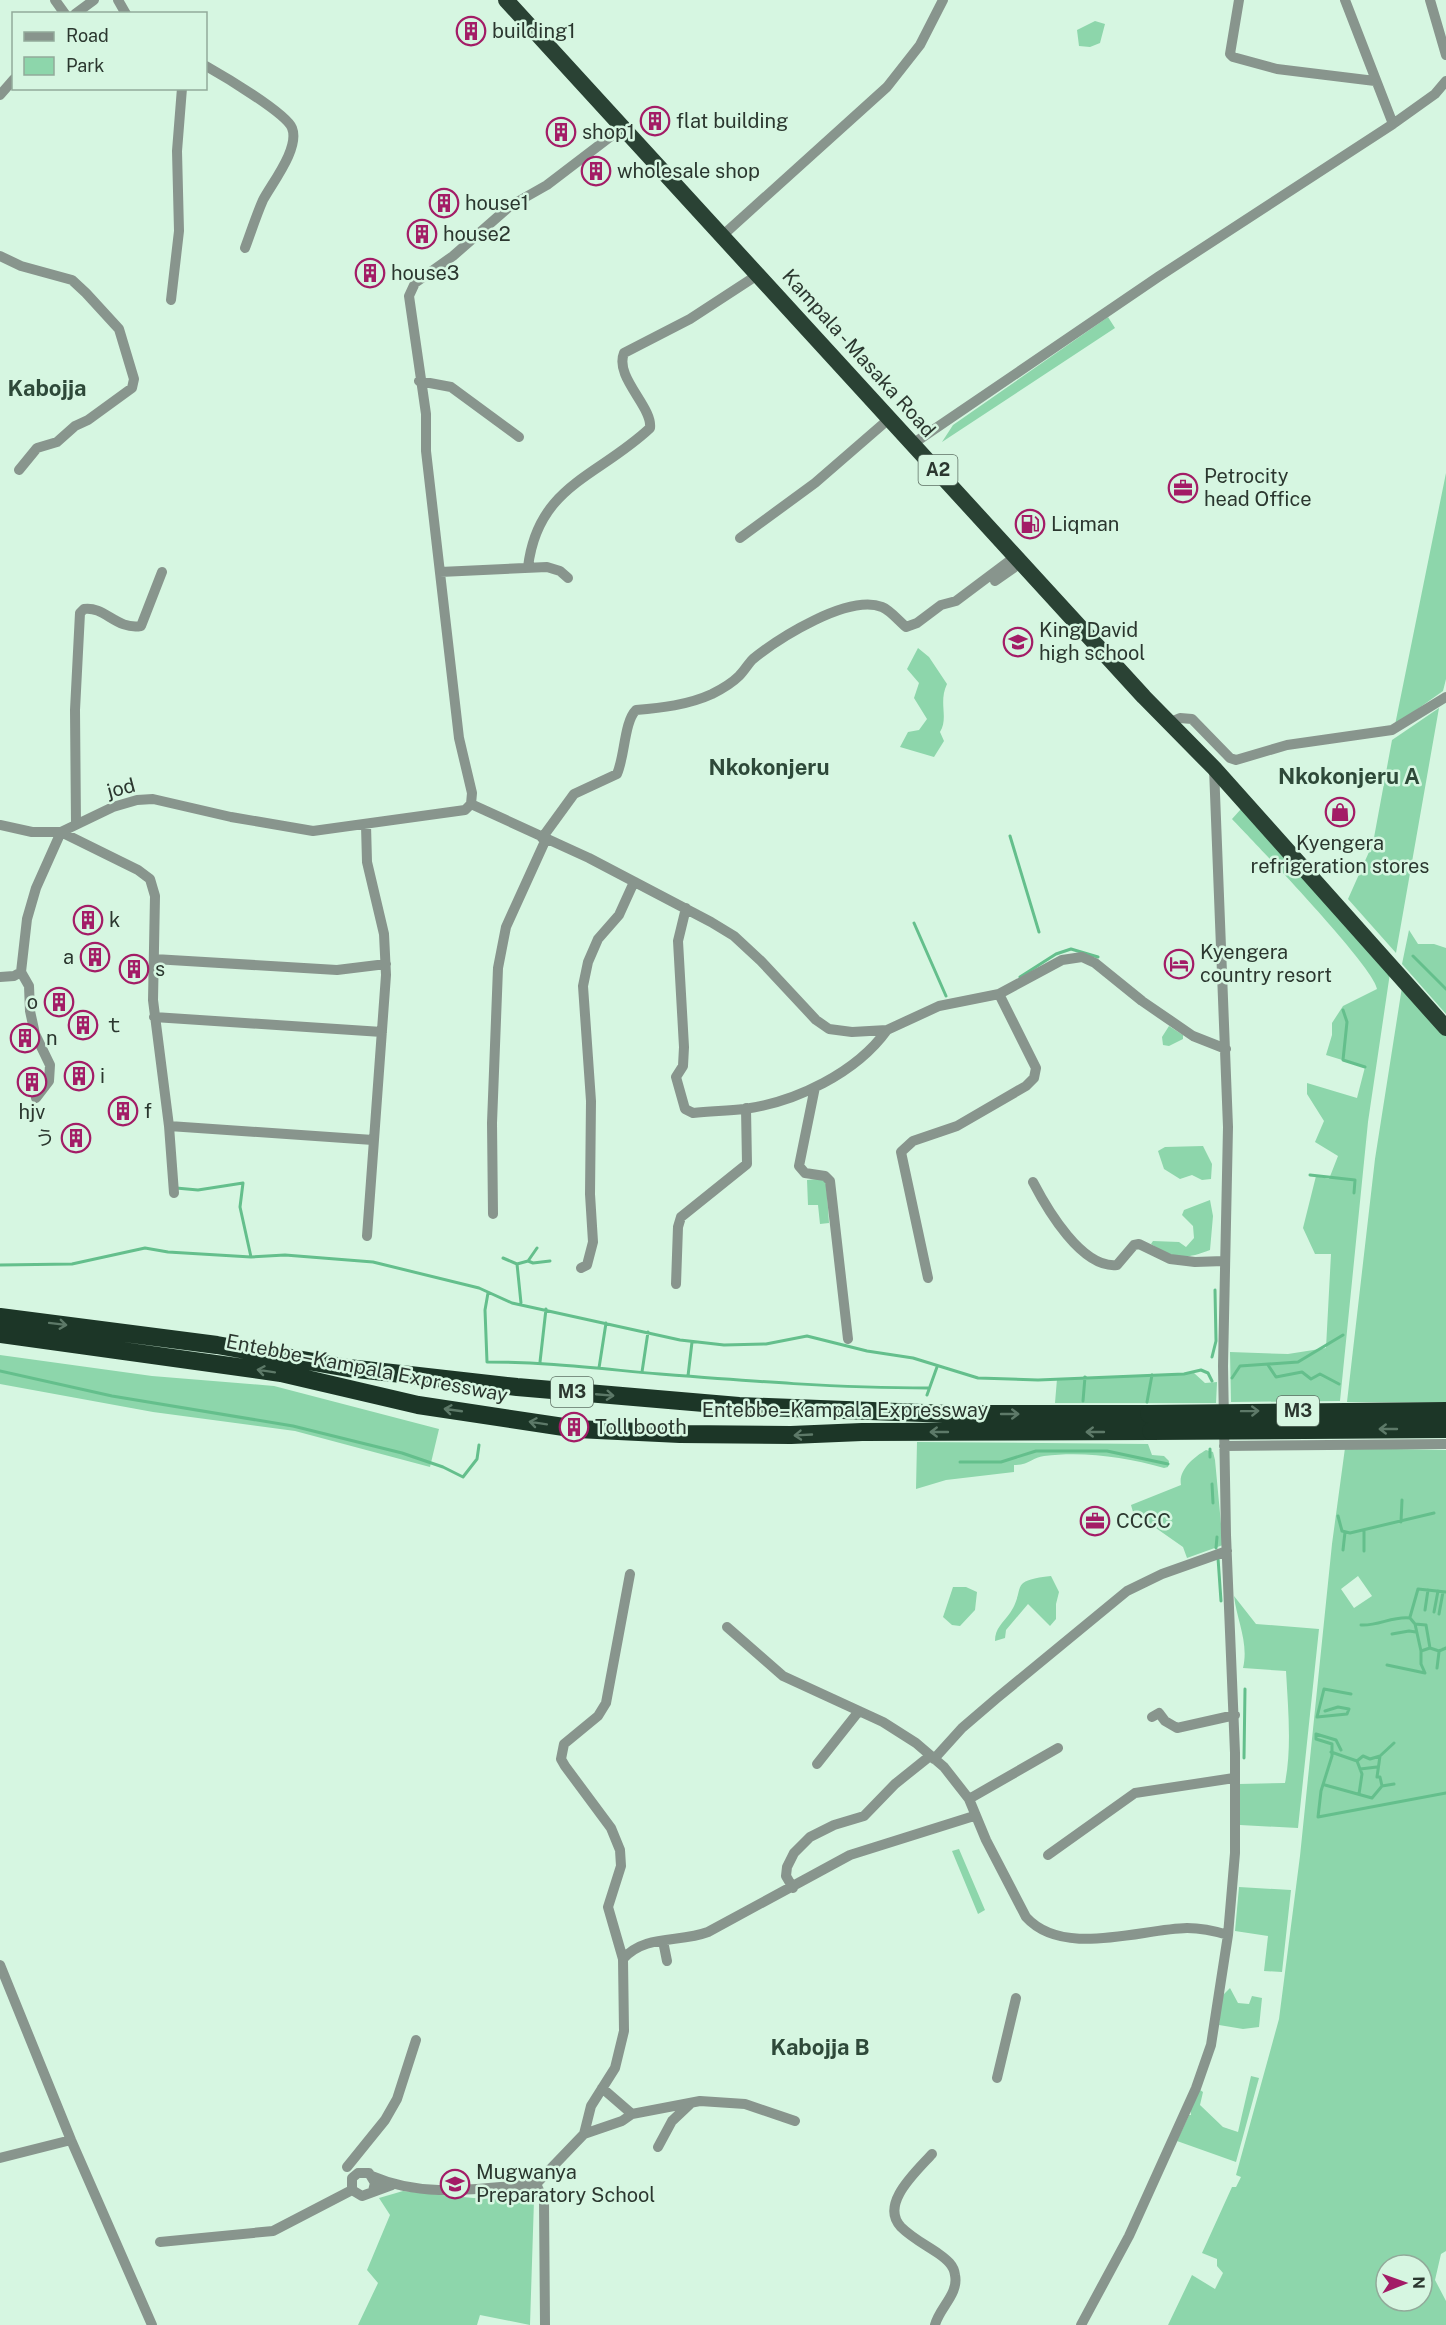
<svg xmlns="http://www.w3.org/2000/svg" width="1446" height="2325" viewBox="0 0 1446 2325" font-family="'Public Sans','Noto Sans SC','Noto Sans JP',sans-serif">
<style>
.green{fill:#8dd6ab;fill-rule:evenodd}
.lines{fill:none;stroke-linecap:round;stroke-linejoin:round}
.stream{stroke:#64bf8c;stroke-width:3}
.minor{stroke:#88958d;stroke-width:10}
.trunk{stroke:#2a4234;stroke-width:16}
.motorway{stroke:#1c3627;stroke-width:18}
.motorway-bridge{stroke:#1c3627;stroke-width:18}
.oneway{stroke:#5d7968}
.labels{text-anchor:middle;stroke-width:5;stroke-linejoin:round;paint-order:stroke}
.shield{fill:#d6f6e1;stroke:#5e7064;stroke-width:1.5}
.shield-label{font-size:18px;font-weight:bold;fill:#2b372f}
.poi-label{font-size:20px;fill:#2b372f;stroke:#d6f6e1;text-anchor:start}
.street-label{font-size:20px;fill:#2b372f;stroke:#d6f6e1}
.quarter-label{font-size:22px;font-weight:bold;fill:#2e4939;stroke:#d6f6e1}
</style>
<rect width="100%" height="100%" fill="#d6f6e1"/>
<path class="green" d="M 1095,21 L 1105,24 L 1100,43 L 1090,47 L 1079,46 L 1077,30 Z
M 1108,317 L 1115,328 L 942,442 L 953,425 Z
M 1446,473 L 1446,679 L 1443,691 L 1395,725 Z
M 918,648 L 929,657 L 947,684 C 938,703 949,717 940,732 L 944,741 L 934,757 L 900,747 L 908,732 L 919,730 L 927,719 L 914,698 L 919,683 L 907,669 Z
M 1439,708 L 1396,953 L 1348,899 L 1373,843 L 1392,740 Z
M 1241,809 L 1390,973 L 1368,1122 L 1340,1401 L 1231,1402 L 1230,1352 L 1288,1354 L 1326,1348 L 1331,1254 L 1315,1254 L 1303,1228 L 1316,1176 L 1329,1179 L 1338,1156 L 1315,1142 L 1324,1121 L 1307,1094 L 1307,1083 L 1357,1098 L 1365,1067 L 1326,1055 L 1332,1035 L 1332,1023 L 1343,1006 L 1377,989 C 1375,968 1254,842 1232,819 Z
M 1409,930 L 1418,944 L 1434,944 L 1446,948 L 1446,1014 L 1402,964 Z
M 1402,987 L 1446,1035 L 1446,1402 L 1347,1402 L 1375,1159 Z
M 1169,1026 L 1183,1035 L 1183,1039 L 1169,1046 L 1163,1045 L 1162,1037 Z
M 1203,1146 L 1212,1164 L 1211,1179 L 1202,1180 L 1192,1175 L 1180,1179 L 1164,1169 L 1158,1151 L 1165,1147 Z
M 826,1178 L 829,1223 L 820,1224 L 818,1205 L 808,1205 L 807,1180 Z
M 1210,1200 L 1213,1216 L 1210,1250 C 1184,1260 1174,1259 1151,1244 L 1153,1241 L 1179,1242 L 1186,1247 L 1194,1238 L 1193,1226 L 1182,1215 L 1184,1210 Z
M 0,1355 L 152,1376 L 274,1386 L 439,1429 L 430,1467 L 295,1431 L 153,1412 L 0,1384 Z
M 1194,1373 L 1205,1383 L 1217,1382 L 1216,1403 L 1055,1403 L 1057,1379 Z
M 917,1442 L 1148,1444 L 1152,1455 L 1164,1456 L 1169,1461 L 1168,1467 L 1164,1468 C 1125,1457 1084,1451 1044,1456 C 1033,1457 1030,1465 1014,1465 L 1014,1472 L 946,1480 L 916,1489 Z
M 1345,1448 L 1446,1450 L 1446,1647 L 1437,1650 L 1446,1648 L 1446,2251 L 1441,2254 L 1435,2280 L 1446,2301 L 1446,2325 L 1168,2325 L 1192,2275 L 1215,2289 L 1223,2273 L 1217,2266 L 1217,2259 L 1202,2253 L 1232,2187 L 1236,2187 L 1241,2177 L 1236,2175 L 1279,2019 L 1300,1856 L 1332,1544 ZM 1358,1576 L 1372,1596 L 1354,1608 L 1341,1589 ZM 1386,2265 L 1422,2265 L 1422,2301 L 1386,2301 Z
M 1206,1450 L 1213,1452 L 1215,1460 L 1223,1545 L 1187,1558 L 1183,1547 L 1133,1512 L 1131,1505 L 1181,1485 C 1178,1470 1194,1457 1206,1450 Z
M 1051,1576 L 1059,1592 L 1056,1604 L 1056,1619 L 1050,1626 L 1028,1604 L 1006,1630 L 1005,1638 L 995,1641 C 995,1628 1003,1623 1010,1613 C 1027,1587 1007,1581 1051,1576 Z
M 953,1587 L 966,1587 L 977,1592 L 975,1610 L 960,1626 L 952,1625 L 943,1617 Z
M 1234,1596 L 1256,1624 L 1319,1629 L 1298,1828 L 1240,1825 L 1239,1784 L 1285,1783 C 1292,1747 1288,1708 1286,1671 L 1243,1668 C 1249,1643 1237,1621 1234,1596 Z
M 959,1849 L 985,1910 L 978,1914 L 952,1851 Z
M 1239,1887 L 1291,1890 L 1282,1972 L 1264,1971 L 1268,1936 L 1235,1931 Z
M 1230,1988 L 1238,2003 L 1249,2004 L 1252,1996 L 1262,1998 L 1259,2027 L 1243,2029 L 1219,2025 L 1222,1996 Z
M 1251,2076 L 1259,2078 L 1236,2162 L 1177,2141 L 1189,2115 L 1191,2115 L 1190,2106 L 1200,2090 L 1203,2092 L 1200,2105 L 1223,2127 L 1238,2132 Z
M 403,2191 L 473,2198 L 534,2200 L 530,2325 L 480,2315 L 477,2325 L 358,2325 L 378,2283 L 367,2270 L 390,2215 L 379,2198 Z"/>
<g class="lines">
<path class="stream" d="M 1010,836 L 1039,932
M 914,923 L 946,996
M 1413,956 L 1446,989
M 1020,977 L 1056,954 L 1071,949 L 1098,957
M 1343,1010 L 1347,1022 L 1343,1060 L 1365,1067
M 1310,1175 L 1355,1180 L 1354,1193
M 176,1188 L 198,1190 L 243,1183 L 240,1207 L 251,1257
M 503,1258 L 517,1264
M 528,1261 L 537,1248
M 0,1265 L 72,1264 L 145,1248 L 168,1252 L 251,1257 L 285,1255 L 373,1262 L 479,1288 L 512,1303 L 680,1340 L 724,1345 L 766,1344 L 807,1336 L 867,1351 L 913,1358 L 978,1378 L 1038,1380 L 1184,1374 L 1201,1370 L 1208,1373 L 1212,1381
M 488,1293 L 485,1310 L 487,1362 C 545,1362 602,1369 660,1374 C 749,1381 838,1388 928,1388
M 521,1303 L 517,1264 L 528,1261 L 533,1263 L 550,1261
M 1212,1357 L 1216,1341 L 1215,1290
M 540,1362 L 546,1309
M 1268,1365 L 1276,1377 L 1302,1372 L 1311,1379 L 1320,1374 L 1339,1384
M 599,1368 L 606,1323
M 0,1371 L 112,1396 L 293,1426 L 402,1453 L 443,1467 L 463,1477 L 477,1459 L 479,1445
M 642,1372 L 648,1332
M 688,1376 L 692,1342
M 1232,1378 L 1240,1366 L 1298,1362 L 1343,1335
M 927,1395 L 937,1367
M 1083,1401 L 1085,1377
M 1147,1402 L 1152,1375
M 1210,1457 L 1210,1449
M 960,1462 L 1001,1462 L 1036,1451 L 1107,1451 L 1168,1464
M 1212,1484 L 1213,1503
M 1338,1516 L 1342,1531 L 1350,1533 L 1434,1513
M 1401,1522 L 1402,1500
M 1216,1548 L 1217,1537
M 1343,1550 L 1345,1532
M 1364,1551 L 1364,1530
M 1218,1558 L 1221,1601
M 1425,1610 L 1428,1590
M 1434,1612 L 1438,1591
M 1439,1614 L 1443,1592
M 1410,1617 L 1418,1589 L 1446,1592
M 1415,1624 L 1421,1651 L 1430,1648
M 1361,1625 C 1379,1626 1392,1616 1410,1618 L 1415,1624 L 1426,1625 L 1430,1648 L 1439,1651 L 1446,1648
M 1392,1634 L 1409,1631 L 1416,1632
M 1387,1665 L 1425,1673 L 1421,1664 L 1421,1651
M 1437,1668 L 1439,1652
M 1325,1711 L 1338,1707 L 1349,1709 L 1347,1714 L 1317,1717 L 1324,1689 L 1351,1694
M 1341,1750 L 1336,1740 L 1316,1734 L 1316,1739 L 1332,1744 L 1332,1756 L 1321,1791 L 1318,1817 L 1446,1793
M 1331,1752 L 1357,1761 L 1362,1774 L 1359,1794
M 1380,1756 L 1377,1777 L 1380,1777 L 1382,1786
M 1244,1758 L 1245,1689
M 1357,1761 L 1363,1756 L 1370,1759 L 1380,1756 L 1394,1743
M 1360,1769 L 1377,1767
M 1325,1785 L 1372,1798 L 1382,1786 L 1394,1784"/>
<path class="minor" d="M 55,0 L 65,14
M 118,0 L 126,14
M 1239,0 L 1230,54 L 1233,57 L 1277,69 L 1375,81
M 1345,0 L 1393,124
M 1430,0 L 1446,55
M 75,14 L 94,0
M 206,66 C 222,75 286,113 292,128 C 300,148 272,183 263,200 C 256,216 251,232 245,248
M 0,95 L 14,79
M 722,236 L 887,87 L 920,45 L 943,0
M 0,256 L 21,266 L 72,280 L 86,293 L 119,329 L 134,379 L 132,388 L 88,420 L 75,426 L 57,442 L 37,448 L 19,470
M 171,300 L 179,231 L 177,151 L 182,88
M 419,381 L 451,387 L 519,437
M 914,443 L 1158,277 L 1393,124 L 1435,94 L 1446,81
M 740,538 L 815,483 L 890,418
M 528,567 C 538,485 598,477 650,428 C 653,407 614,377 624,353 L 690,319 L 759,274
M 440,572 L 547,567 L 560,571 L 568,578
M 995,581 L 1022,562
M 1168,723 L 1180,718 L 1192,719 L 1230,758 L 1236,760 L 1287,745 L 1392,730 L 1446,697
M 471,804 L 589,858 L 711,922 L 734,936 L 761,961 L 816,1020 L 829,1029 L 852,1032 L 887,1030 L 939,1006 L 999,994 L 1062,960 L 1082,957 L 1095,963 L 1142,1001 L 1193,1036 L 1226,1049
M 471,804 L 472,793 L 459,738 L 426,451 L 426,414 L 409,296 L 415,283 L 453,256 L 510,206 L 547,185 L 623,127
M 76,824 L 75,710 L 80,613 L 84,609 C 105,606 116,630 141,626 L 162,572
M 0,825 L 32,832 L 61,832 L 138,870 L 150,879 L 155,896 L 153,1000 L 169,1126 L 174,1193
M 366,825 L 367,862 L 384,934 L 386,975 L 367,1236
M 542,838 L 574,794 L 617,774 C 625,756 624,722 636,710 C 661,708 688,705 712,694 C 720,690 732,683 739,676 C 744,671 748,664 753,659 C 779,638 848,594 882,607 C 890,610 899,621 906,627 L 917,623 L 941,605 L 956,601 L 1016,556
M 686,908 L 678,941 L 684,1047 L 683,1066 L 676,1077 L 685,1109 L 693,1113 C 710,1111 727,1111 744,1109 C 796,1102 856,1073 887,1030
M 154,959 L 337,970 L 386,964
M 0,977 L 14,976 L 21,972
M 154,1017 L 382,1032
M 815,1087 L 799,1166 L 805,1173 L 825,1176 L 830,1181 L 848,1339
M 36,1098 L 49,1081 L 50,1065 L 35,1034 L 30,1011 L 29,986 L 21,972 L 27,919 L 36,888 L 61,832 L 113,807 L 137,800 L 153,799 L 231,817 L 313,831 L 465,810 L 471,804
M 169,1126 L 373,1140
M 1033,1182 C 1047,1209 1082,1269 1117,1265 L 1134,1245 L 1139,1244 L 1170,1259 L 1195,1262 L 1224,1261
M 493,1214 L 492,1123 L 498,968 L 506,927 L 546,839
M 581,1268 L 587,1265 L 593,1242 L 590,1194 L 591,1101 L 583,986 L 588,962 L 598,939 L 619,915 L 634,882
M 928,1278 L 901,1152 L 913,1141 L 957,1126 L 1026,1086 L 1034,1078 L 1036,1068 L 999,994
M 676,1284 L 678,1227 L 681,1217 L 747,1164 L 746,1108
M 1224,1446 L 1446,1444
M 727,1627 L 783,1676 L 883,1722 L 916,1743 L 944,1767 L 969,1799 L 986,1840 L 1026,1917 C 1063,1958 1140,1929 1187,1928 C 1202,1928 1215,1931 1228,1935
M 1152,1717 L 1159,1713 L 1165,1721 L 1177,1728 L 1235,1715
M 934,1759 L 962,1728 L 997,1698 L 1127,1591 L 1162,1574 L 1227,1551
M 817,1764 L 859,1711
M 969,1799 L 1058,1748
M 1048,1855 L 1135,1793 L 1234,1778
M 793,1888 L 786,1876 L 787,1867 L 794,1853 L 810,1837 L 834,1825 L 864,1816 L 895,1784 L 930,1756
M 663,1941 L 667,1961
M 623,1959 C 645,1934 679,1943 708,1932 L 850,1855 L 974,1816
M 0,1965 L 71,2140 L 152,2325
M 997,2078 L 1016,1998
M 602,2088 L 632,2114
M 584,2134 L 622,2121 L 632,2114 L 700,2101 L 745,2104 L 795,2121
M 658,2147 L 672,2121 L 690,2104
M 932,2154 C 917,2171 879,2204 901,2227 C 912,2238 926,2245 939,2254 C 946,2259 954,2265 955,2275 C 959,2294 939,2308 935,2325
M 0,2158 L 71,2140
M 347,2167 L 385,2120 L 397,2099 L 416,2040
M 372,2176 C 425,2199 480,2188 536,2184
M 373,2191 L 375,2183 L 369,2173 L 358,2173 L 352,2178 L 352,2190 L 362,2196 L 392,2185
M 160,2242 L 273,2231 L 352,2190
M 545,2325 L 544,2201 L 536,2184 L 584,2134 L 591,2106 L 615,2068 L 624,2031 L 623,1959 L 608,1907 L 621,1866 L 620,1850 L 611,1828 L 565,1766 L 561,1759 L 564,1744 L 598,1716 L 606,1703 L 630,1574
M 1081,2325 L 1129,2236 L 1196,2088 L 1211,2045 L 1228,1935 L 1235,1853 L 1235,1753 L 1226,1535 L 1223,1366 L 1228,1127 L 1214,768"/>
<path class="trunk" d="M 506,0 L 1144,697 L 1214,768 L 1446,1028"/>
<path class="motorway" d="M 0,1317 L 217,1345 L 348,1368 L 517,1387 L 739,1406 L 950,1414 L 1149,1414
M 0,1334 L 281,1373 L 418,1405 L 577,1429 L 680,1434 L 791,1435 L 862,1432 L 1151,1431"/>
<path class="motorway-bridge" d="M 1149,1414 L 1446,1411
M 1151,1431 L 1446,1429"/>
</g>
<defs><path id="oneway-shaft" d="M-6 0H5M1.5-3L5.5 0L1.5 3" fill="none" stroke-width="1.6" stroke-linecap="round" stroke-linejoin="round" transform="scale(1.5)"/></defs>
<g class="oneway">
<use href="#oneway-shaft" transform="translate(58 1324) rotate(7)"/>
<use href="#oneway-shaft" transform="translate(266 1371) rotate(-171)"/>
<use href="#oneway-shaft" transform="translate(605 1395) rotate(5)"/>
<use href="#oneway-shaft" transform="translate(453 1410) rotate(-172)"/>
<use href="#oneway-shaft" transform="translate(1250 1411) rotate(-1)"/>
<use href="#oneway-shaft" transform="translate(1010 1414)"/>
<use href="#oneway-shaft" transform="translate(538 1423) rotate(-171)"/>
<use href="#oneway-shaft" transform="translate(1388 1429) rotate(180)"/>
<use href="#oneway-shaft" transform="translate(939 1432) rotate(180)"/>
<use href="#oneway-shaft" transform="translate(1095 1432) rotate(180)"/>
<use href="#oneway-shaft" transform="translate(803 1435) rotate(177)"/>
</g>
<defs>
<g id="building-ring" transform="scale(1.5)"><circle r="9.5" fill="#d6f6e1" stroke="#a31c66" stroke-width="1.5"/><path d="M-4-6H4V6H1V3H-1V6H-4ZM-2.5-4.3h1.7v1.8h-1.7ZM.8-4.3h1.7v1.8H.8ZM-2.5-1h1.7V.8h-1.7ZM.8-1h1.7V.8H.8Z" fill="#a31c66"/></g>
<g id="office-ring" transform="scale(1.5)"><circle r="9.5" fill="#d6f6e1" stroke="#a31c66" stroke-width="1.5"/><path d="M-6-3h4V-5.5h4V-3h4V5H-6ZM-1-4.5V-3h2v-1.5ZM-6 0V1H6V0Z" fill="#a31c66"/></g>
<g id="fuel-ring" transform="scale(1.5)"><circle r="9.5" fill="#d6f6e1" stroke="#a31c66" stroke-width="1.5"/><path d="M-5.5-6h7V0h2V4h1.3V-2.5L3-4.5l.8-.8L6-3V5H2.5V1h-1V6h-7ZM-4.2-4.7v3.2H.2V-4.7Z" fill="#a31c66"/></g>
<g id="school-ring" transform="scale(1.5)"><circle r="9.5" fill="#d6f6e1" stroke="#a31c66" stroke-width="1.5"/><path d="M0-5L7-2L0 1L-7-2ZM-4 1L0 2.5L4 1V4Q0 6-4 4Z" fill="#a31c66"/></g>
<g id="shop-ring" transform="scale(1.5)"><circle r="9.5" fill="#d6f6e1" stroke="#a31c66" stroke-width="1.5"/><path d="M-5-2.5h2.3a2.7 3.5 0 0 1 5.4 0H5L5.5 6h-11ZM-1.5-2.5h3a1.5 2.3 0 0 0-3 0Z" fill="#a31c66"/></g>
<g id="hotel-ring" transform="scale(1.5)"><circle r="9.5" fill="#d6f6e1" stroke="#a31c66" stroke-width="1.5"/><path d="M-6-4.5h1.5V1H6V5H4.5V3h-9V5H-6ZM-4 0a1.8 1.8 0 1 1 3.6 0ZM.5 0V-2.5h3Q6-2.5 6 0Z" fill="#a31c66"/></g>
</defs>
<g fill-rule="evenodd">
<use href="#building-ring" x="471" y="31"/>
<use href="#building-ring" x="655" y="121"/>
<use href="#building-ring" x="561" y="132"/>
<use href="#building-ring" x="596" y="171"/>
<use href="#building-ring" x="444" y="203"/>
<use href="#building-ring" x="422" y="234"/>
<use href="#building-ring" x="370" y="273"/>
<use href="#office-ring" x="1183" y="488"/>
<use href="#fuel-ring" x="1030" y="524"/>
<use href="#school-ring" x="1018" y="642"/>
<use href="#shop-ring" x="1340" y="812"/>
<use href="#building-ring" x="88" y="920"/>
<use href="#building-ring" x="95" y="957"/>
<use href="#hotel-ring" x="1179" y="964"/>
<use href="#building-ring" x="134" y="969"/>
<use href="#building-ring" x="59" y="1002"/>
<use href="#building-ring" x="83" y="1025"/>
<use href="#building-ring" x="25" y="1038"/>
<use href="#building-ring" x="79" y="1076"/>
<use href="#building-ring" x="32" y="1082"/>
<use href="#building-ring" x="123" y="1111"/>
<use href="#building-ring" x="76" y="1138"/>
<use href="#building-ring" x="574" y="1427"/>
<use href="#office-ring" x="1095" y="1521"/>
<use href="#school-ring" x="455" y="2184"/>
</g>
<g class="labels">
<g class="shield">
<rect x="918.5" y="455" width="39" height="30" rx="4.5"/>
<rect x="551" y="1377" width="42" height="30" rx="4.5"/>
<rect x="1277" y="1396" width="42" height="30" rx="4.5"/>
</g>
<g class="shield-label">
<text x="938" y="476">A2</text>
<text x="572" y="1398">M3</text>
<text x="1298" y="1417">M3</text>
</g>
<g class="poi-label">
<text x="492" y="38">building1</text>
<text x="676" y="128">flat building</text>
<text x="582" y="139">shop1</text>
<text x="617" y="178">wholesale shop</text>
<text x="465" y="210">house1</text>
<text x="443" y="241">house2</text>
<text x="391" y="280">house3</text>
<text x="1204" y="483">Petrocity<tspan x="1204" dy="23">head Office</tspan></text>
<text x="1051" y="531">Liqman</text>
<text x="1039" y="637">King David<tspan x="1039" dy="23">high school</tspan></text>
<text x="1340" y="850" text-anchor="middle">Kyengera<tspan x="1340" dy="23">refrigeration stores</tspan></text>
<text x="109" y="927">k</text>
<text x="1200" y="959">Kyengera<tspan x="1200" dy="23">country resort</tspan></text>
<text x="74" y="964" text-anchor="end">a</text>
<text x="155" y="976">s</text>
<text x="38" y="1009" text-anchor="end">o</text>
<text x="104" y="1032">ｔ</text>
<text x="46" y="1045">n</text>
<text x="100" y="1083">i</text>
<text x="144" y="1118">f</text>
<text x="32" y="1119" text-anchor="middle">hjv</text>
<text x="55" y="1145" text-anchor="end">う</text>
<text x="595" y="1434">Toll booth</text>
<text x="1116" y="1528">CCCC</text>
<text x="476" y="2179">Mugwanya<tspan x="476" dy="23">Preparatory School</tspan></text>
</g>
<g class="street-label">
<text transform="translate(859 353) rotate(48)" y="7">Kampala - Masaka Road</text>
<text transform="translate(121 788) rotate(-15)" y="7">jod</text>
<text transform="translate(367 1368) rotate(11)" y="7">Entebbe–Kampala Expressway</text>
<text x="845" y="1417">Entebbe–Kampala Expressway</text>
</g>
<g class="quarter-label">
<text x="47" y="396">Kabojja</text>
<text x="769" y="775">Nkokonjeru</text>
<text x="1349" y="784">Nkokonjeru A</text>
<text x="820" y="2055">Kabojja B</text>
</g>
</g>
<rect x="12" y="12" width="195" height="78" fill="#d6f6e1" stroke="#92aa9a" stroke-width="1.5"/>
<rect x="24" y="32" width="30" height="9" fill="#88958d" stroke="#92aa9a" stroke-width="1.5"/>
<text x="66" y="42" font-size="18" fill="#2b372f">Road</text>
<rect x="24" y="57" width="30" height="18" fill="#8dd6ab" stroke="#92aa9a" stroke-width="1.5"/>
<text x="66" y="72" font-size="18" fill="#2b372f">Park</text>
<g transform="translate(1404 2283) rotate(89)"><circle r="28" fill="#d6f6e1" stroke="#92aa9a" stroke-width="1.5"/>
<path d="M0-4.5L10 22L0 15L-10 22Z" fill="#a31c66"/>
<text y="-9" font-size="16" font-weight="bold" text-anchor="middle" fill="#2b372f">N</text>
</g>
</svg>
